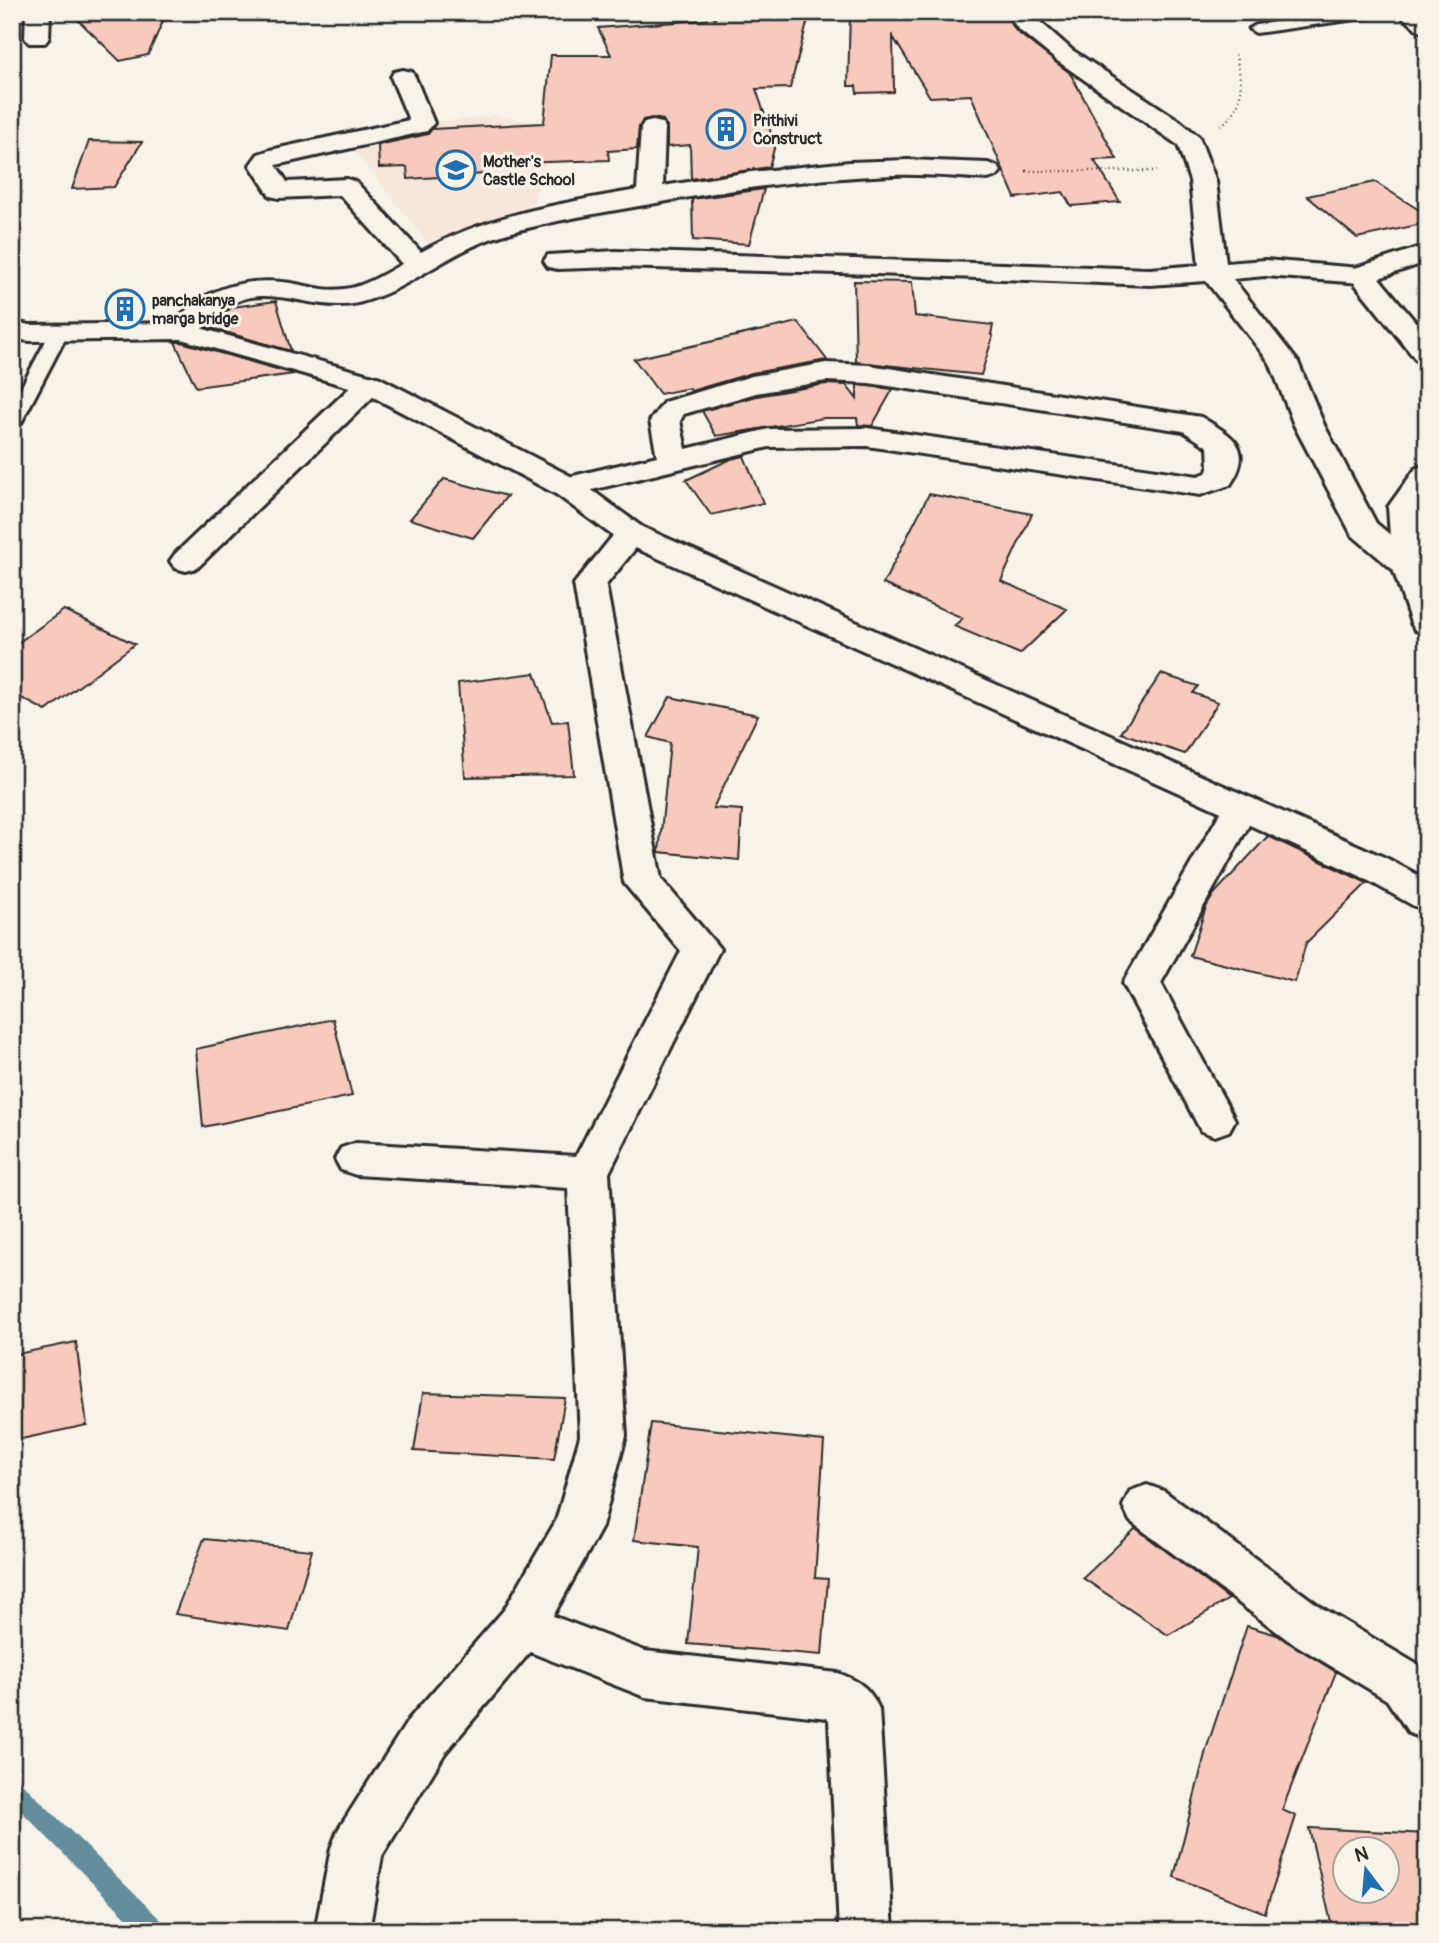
<svg xmlns="http://www.w3.org/2000/svg" width="1439" height="1943" viewBox="0 0 1439 1943" font-family="Pangolin,sans-serif">
<style>
.built{fill:#f7e7db}
.lines{fill:none;stroke-linecap:round;stroke-linejoin:round}
.stream{fill:#628d9c;fill-rule:evenodd}
.building{fill:#f8cabd;stroke:#2b2b2b;stroke-width:2;fill-rule:evenodd}
.service-casing{stroke:#2b2b2b;stroke-width:6}
.minor-casing{stroke:#2b2b2b;stroke-width:6}
.tertiary-casing{stroke:#2b2b2b;stroke-width:6}
.path{stroke:#2b2b2b;stroke-width:2.5;stroke-dasharray:1 3.5;stroke-linecap:butt}
.service{fill:#f7f3e8;fill-rule:evenodd}
.minor{fill:#f7f3e8;fill-rule:evenodd}
.tertiary{fill:#f7f3e8;fill-rule:evenodd}
.labels{text-anchor:middle;stroke-width:6;stroke-linejoin:round;paint-order:stroke}
.far-poi-label{font-size:16px;font-weight:bold;fill:#2b2b2b;stroke:#f7f3e8;text-anchor:start}
</style>
<rect width="100%" height="100%" fill="#f7f3e8"/>
<filter id="ink" filterUnits="userSpaceOnUse"><feTurbulence type="fractalNoise" baseFrequency=".0143" numOctaves="2"/><feDisplacementMap in="SourceGraphic" scale="14" xChannelSelector="R" yChannelSelector="G"/><feConvolveMatrix kernelMatrix="1 2 1 2 8 2 1 2 1" color-interpolation-filters="sRGB"/></filter>
<g filter="url(#ink)">
<path class="built" d="M 495,115 L 558,127 L 533,204 L 428,243 L 342,136 Z"/>
<g class="lines">
<path class="stream" d="M 12,1777 L 19,1780 L 164,1923 L 167,1931 L 140,1931 L 12,1802 Z"/>
</g>
<path class="building" d="M 70,12 L 167,12 L 148,55 L 120,61 Z
M 713,12 L 810,12 L 790,88 L 756,89 L 775,145 L 769,167 L 691,179 L 690,145 L 667,147 L 667,127 L 663,120 L 652,118 L 643,120 L 639,127 L 637,149 L 608,151 L 609,160 L 484,164 L 486,174 L 408,179 L 407,167 L 379,168 L 378,145 L 428,134 L 432,129 L 544,123 L 551,55 L 611,55 L 598,28 L 715,19 Z
M 850,12 L 1004,12 L 1016,31 L 1070,73 L 1117,159 L 1094,160 L 1120,202 L 1071,206 L 1063,192 L 1015,198 L 971,95 L 930,97 L 893,37 L 894,92 L 857,93 L 856,86 L 848,86 Z
M 89,141 L 142,142 L 114,187 L 72,189 Z
M 1375,182 L 1427,215 L 1427,223 L 1357,238 L 1307,196 Z
M 764,189 L 749,244 L 693,240 L 692,199 Z
M 854,281 L 912,282 L 915,316 L 993,325 L 991,335 L 993,336 L 981,375 L 856,362 Z
M 276,301 L 291,351 L 208,327 L 232,307 Z
M 798,322 L 827,360 L 752,373 L 691,391 L 689,388 L 660,394 L 634,359 Z
M 175,342 L 181,342 L 294,374 L 196,387 Z
M 826,384 L 846,385 L 857,399 L 857,385 L 893,389 L 872,426 L 858,425 L 857,418 L 824,418 L 716,436 L 702,411 L 757,396 Z
M 744,456 L 763,503 L 711,515 L 686,480 L 731,459 Z
M 444,479 L 507,496 L 473,538 L 410,519 Z
M 929,494 L 1032,514 L 1001,581 L 1067,609 L 1020,654 L 954,626 L 963,618 L 883,584 Z
M 64,610 L 135,644 L 46,711 L 12,693 L 12,647 Z
M 535,673 L 552,722 L 568,721 L 574,775 L 465,777 L 458,683 Z
M 1161,674 L 1198,686 L 1193,693 L 1218,702 L 1185,754 L 1121,733 Z
M 670,697 L 758,715 L 713,808 L 742,810 L 739,860 L 659,852 L 670,743 L 648,737 Z
M 1268,836 L 1367,883 L 1306,943 L 1295,982 L 1190,956 L 1206,907 L 1214,894 Z
M 333,1019 L 352,1096 L 203,1127 L 196,1049 Z
M 76,1342 L 87,1425 L 12,1441 L 12,1355 Z
M 423,1393 L 565,1398 L 554,1459 L 414,1451 Z
M 651,1423 L 824,1441 L 815,1578 L 828,1579 L 822,1655 L 688,1644 L 698,1547 L 634,1540 Z
M 1136,1528 L 1229,1599 L 1168,1635 L 1083,1578 Z
M 204,1539 L 312,1550 L 289,1631 L 175,1614 Z
M 1247,1626 L 1277,1635 L 1336,1672 L 1282,1810 L 1296,1816 L 1265,1913 L 1174,1877 L 1206,1750 Z
M 1309,1828 L 1427,1834 L 1427,1931 L 1333,1931 ZM 1345,1849 L 1387,1849 L 1387,1891 L 1345,1891 Z"/>
<g class="lines">
<g class="service-casing">
<path id="service" d="M 1344,12 L 1384,12 L 1377,16 L 1256,33 L 1249,29 L 1256,25 Z
M 60,326 L 69,331 L 21,423 L 12,429 L 12,405 L 51,331 Z"/>
</g>
<g class="minor-casing">
<path id="minor" d="M 26,12 L 50,12 L 49,38 L 45,43 L 29,43 L 25,38 Z
M 1006,12 L 1029,12 L 1072,50 L 1180,121 L 1199,137 L 1216,181 L 1226,263 L 1265,260 L 1372,269 L 1376,275 L 1372,281 L 1362,283 L 1265,276 L 1233,279 L 1298,362 L 1324,425 L 1376,523 L 1419,559 L 1424,566 L 1419,573 L 1408,576 L 1397,573 L 1352,535 L 1294,425 L 1270,363 L 1206,281 L 1150,285 L 876,274 L 616,267 L 558,269 L 548,267 L 544,261 L 548,255 L 616,251 L 1150,269 L 1199,265 L 1190,181 L 1178,145 L 1056,60 L 1018,29 Z
M 1397,12 L 1423,12 L 1427,15 L 1427,33 L 1419,31 Z
M 403,70 L 412,72 L 415,77 L 434,123 L 427,131 L 276,165 L 287,182 L 347,179 L 356,182 L 421,252 C 487,214 564,203 637,190 L 641,128 L 644,123 L 653,121 L 662,123 L 665,128 L 663,186 L 751,172 L 849,162 L 908,160 L 988,163 L 997,166 L 1001,171 L 997,176 L 988,179 C 956,177 925,174 893,175 C 812,178 731,189 651,204 C 611,211 571,217 532,227 C 509,232 487,239 467,249 C 430,267 399,293 358,303 C 319,312 279,288 243,299 C 217,307 200,344 172,337 L 168,331 C 196,290 243,276 291,283 C 308,286 325,292 344,289 C 364,287 384,274 402,264 L 340,195 L 279,198 L 270,196 L 250,165 L 258,154 L 270,150 L 409,120 L 391,77 L 394,72 Z
M 826,363 L 869,365 L 1201,417 C 1231,435 1256,447 1230,485 L 1200,495 L 867,446 L 769,447 L 567,496 L 556,494 L 552,487 L 556,480 L 657,456 L 650,421 L 664,402 L 752,376 ZM 826,381 L 869,383 L 1183,431 L 1208,447 L 1209,467 L 1206,473 L 1198,476 L 867,428 L 769,429 L 686,449 L 680,421 L 684,414 L 756,393 Z
M 370,375 L 380,378 L 385,384 L 380,390 L 197,568 L 186,571 L 175,568 L 170,561 L 175,554 L 360,378 Z
M 631,525 L 642,527 L 647,534 L 606,585 L 661,879 L 720,949 L 609,1173 L 626,1436 L 602,1527 L 553,1616 L 645,1651 L 838,1673 C 859,1681 870,1688 879,1709 L 893,1931 L 839,1931 L 829,1720 L 827,1718 L 645,1697 L 530,1652 L 445,1753 L 382,1856 L 369,1931 L 315,1931 L 331,1848 L 338,1830 L 409,1719 L 504,1610 L 556,1521 L 580,1436 L 568,1188 L 356,1175 L 341,1170 L 335,1159 L 341,1148 L 356,1143 L 576,1156 L 681,951 L 624,883 L 574,584 L 620,527 Z
M 1241,795 L 1254,799 L 1259,807 L 1161,983 L 1235,1120 L 1229,1131 L 1215,1136 L 1201,1131 L 1123,983 L 1228,799 Z
M 1147,1485 L 1164,1491 L 1322,1608 L 1423,1668 L 1427,1673 L 1427,1740 L 1409,1733 L 1387,1700 L 1288,1640 L 1130,1521 L 1123,1506 L 1130,1491 Z"/>
</g>
<g class="tertiary-casing">
<path id="tertiary" d="M 1427,245 L 1427,262 L 1379,278 L 1427,336 L 1427,364 L 1417,361 L 1348,275 L 1352,269 Z
M 12,322 L 30,325 L 182,323 L 380,378 L 578,480 L 642,527 L 1386,858 L 1427,880 L 1427,910 L 1414,906 L 1360,876 L 1228,815 L 620,541 L 556,494 L 360,390 L 181,339 L 30,341 L 12,339 Z
M 1427,465 L 1427,497 L 1420,507 L 1427,574 L 1427,633 L 1415,630 L 1411,623 L 1392,566 L 1388,507 L 1416,468 Z"/>
</g>
<path class="path" d="M 1221,125 C 1248,106 1241,80 1235,52
M 1026,171 L 1157,171"/>
<use href="#service" class="service"/>
<use href="#minor" class="minor"/>
<use href="#tertiary" class="tertiary"/>
</g>
</g>
<defs>
<g id="building-ring" transform="scale(2.0125)"><circle r="9.5" fill="#f7f3e8" stroke="#1f6fb2" stroke-width="1.5"/><path d="M-4-6H4V6H1V3H-1V6H-4ZM-2.5-4.3h1.7v1.8h-1.7ZM.8-4.3h1.7v1.8H.8ZM-2.5-1h1.7V.8h-1.7ZM.8-1h1.7V.8H.8Z" fill="#1f6fb2"/></g>
<g id="school-ring" transform="scale(2.0125)"><circle r="9.5" fill="#f7f3e8" stroke="#1f6fb2" stroke-width="1.5"/><path d="M0-5L7-2L0 1L-7-2ZM-4 1L0 2.5L4 1V4Q0 6-4 4Z" fill="#1f6fb2"/></g>
</defs>
<g fill-rule="evenodd">
<use href="#building-ring" x="726" y="129"/>
<use href="#school-ring" x="456" y="170"/>
<use href="#building-ring" x="125" y="309"/>
</g>
<g class="labels">
<g class="far-poi-label">
<text x="753" y="126">Prithivi<tspan x="753" dy="18">Construct</tspan></text>
<text x="483" y="167">Mother's<tspan x="483" dy="18">Castle School</tspan></text>
<text x="152" y="306">panchakanya<tspan x="152" dy="18">marga bridge</tspan></text>
</g>
</g>
<rect width="1439" height="1943" fill="none" stroke="#f7f3e8" stroke-width="42"/>
<rect x="21" y="21" width="1397" height="1901" fill="none" stroke="#2b2b2b" stroke-width="2.5" filter="url(#ink)"/>
<g transform="translate(1366 1870) rotate(344)"><circle r="33" fill="#f7f3e8" stroke="#a5a39c" stroke-width="2"/>
<path d="M0-5L12 26L0 18L-12 26Z" fill="#1f6fb2"/>
<text y="-10" font-size="19" font-weight="bold" text-anchor="middle" fill="#2b2b2b">N</text>
</g>
</svg>
